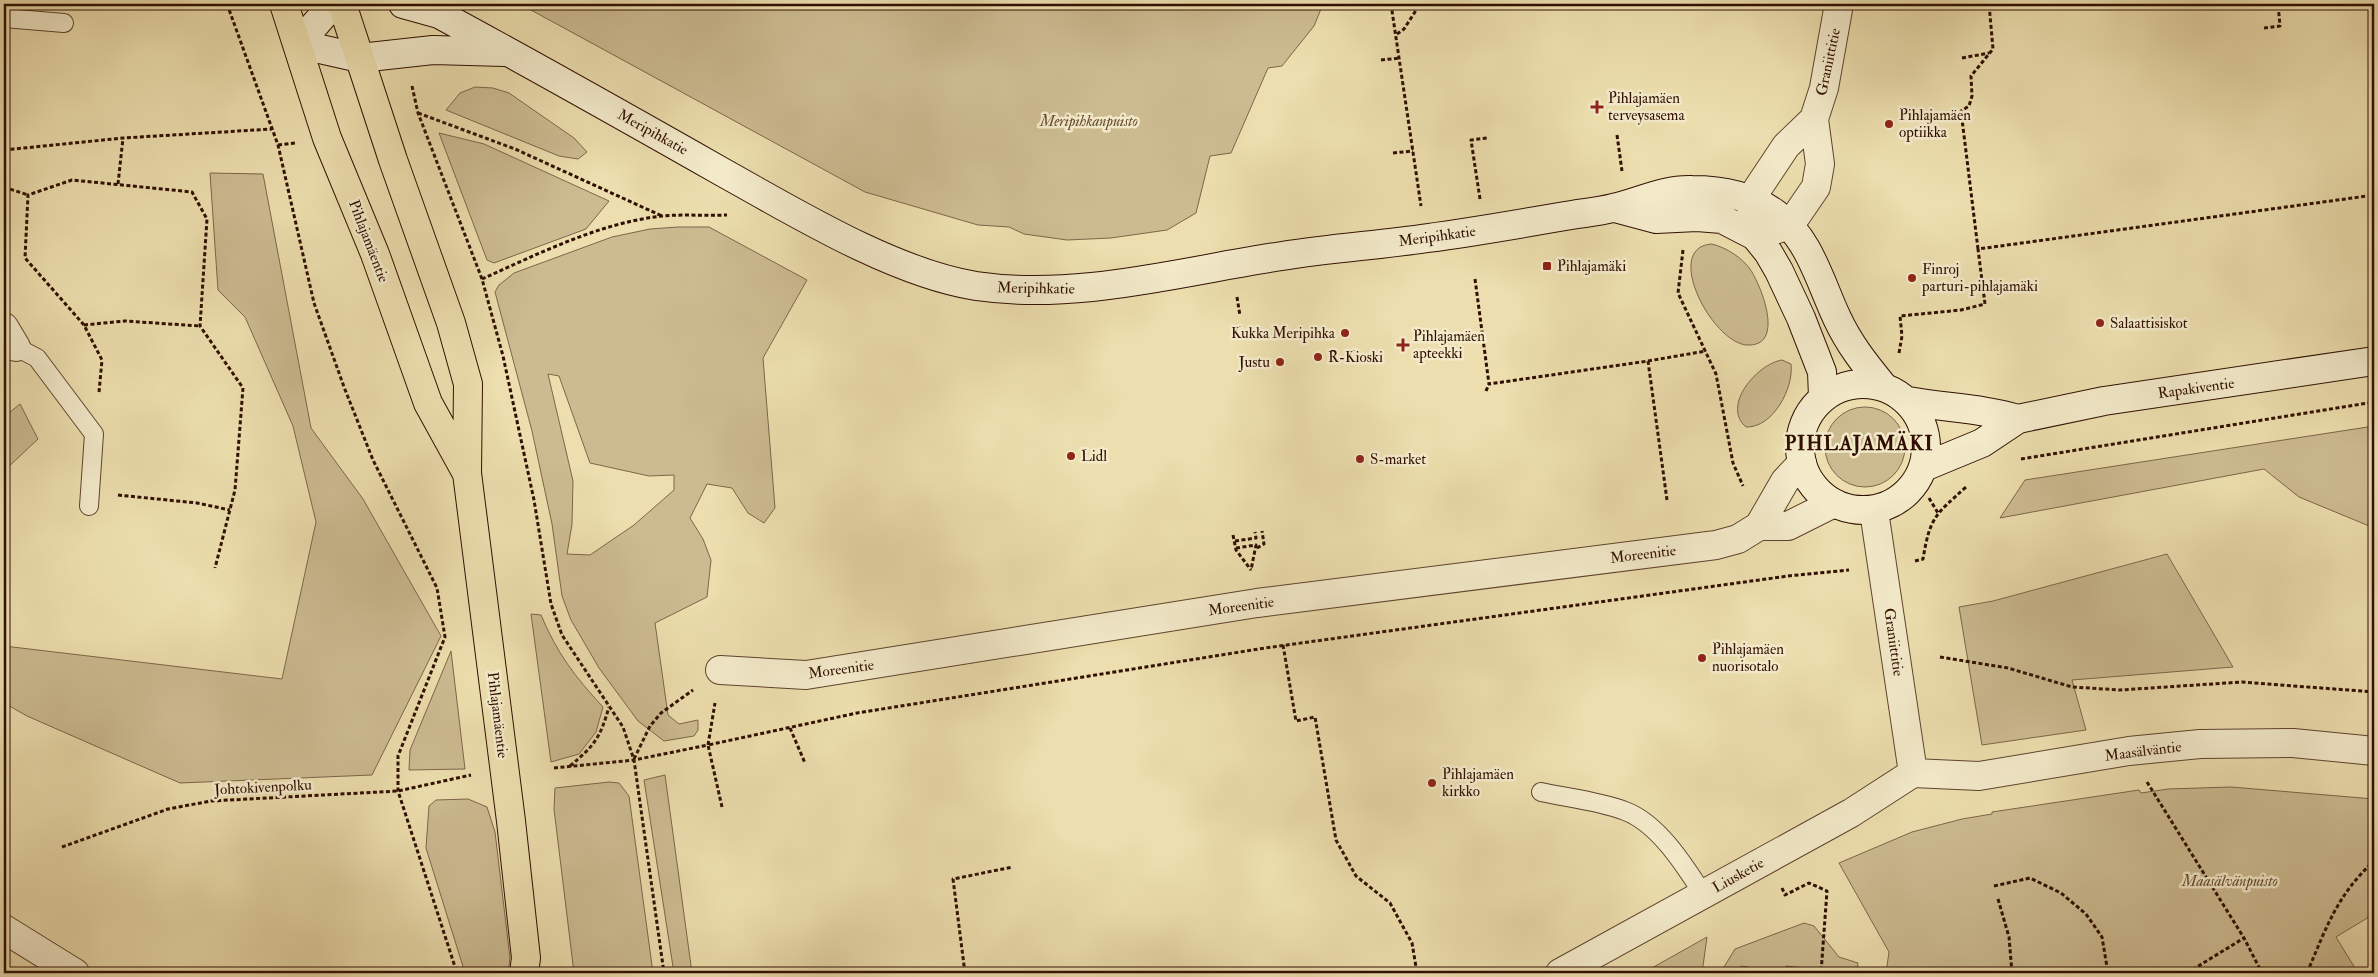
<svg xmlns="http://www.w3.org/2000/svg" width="2378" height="977" viewBox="0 0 2378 977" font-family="'IM FELL Double Pica',serif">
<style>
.green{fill:#ccbb91;stroke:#7e654a;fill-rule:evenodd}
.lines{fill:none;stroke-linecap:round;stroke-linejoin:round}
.service-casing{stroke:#5f432d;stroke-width:20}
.minor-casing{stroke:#5f432d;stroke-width:30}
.tertiary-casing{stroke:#5f432d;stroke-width:30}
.secondary-casing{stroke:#300f02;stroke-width:30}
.primary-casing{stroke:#300f02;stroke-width:30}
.path{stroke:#300f02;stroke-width:3;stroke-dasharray:4 2.5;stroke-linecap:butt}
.service{stroke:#f3eaca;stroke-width:18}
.minor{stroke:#f3eaca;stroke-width:28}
.tertiary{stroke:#f3eaca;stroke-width:28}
.secondary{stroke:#f3eaca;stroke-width:28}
.primary{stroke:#ecdeae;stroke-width:28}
.poi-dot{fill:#8f2418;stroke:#f3eaca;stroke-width:2}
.labels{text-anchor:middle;stroke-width:5;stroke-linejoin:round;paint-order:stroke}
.street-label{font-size:15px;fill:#300f02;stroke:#f3eaca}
.poi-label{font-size:15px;fill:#300f02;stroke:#f3eaca;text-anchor:start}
.park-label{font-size:15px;font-style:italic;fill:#674b34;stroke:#f3eaca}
.district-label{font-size:20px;font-weight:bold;letter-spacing:1px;fill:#300f02;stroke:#f3eaca}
</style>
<rect width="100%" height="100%" fill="#ecdeae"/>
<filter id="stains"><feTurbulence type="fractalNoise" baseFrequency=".004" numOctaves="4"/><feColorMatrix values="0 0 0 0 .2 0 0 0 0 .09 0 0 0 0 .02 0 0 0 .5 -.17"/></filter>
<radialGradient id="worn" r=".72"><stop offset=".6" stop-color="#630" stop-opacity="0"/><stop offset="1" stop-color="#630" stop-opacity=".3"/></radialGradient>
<path class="green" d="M 520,4 L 1323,4 L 1314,26 L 1282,66 L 1268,68 L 1231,153 L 1210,156 L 1196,213 L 1167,230 L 1111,238 L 1067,240 L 1024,234 L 1009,227 L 978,225 L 865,192 Z
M 475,87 L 493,88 L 509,93 L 574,138 L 587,152 L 578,159 L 559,156 L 446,110 L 460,93 Z
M 439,133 L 484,144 L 609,201 L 586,229 L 494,263 L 487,260 Z
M 210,173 L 263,174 L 311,428 L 363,499 L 441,636 L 372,775 L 180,783 L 27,716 L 4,703 L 4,646 L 282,679 L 316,522 L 293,426 L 245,317 L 218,290 Z
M 678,227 L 709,227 L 807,280 L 763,358 L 775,508 L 764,523 L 748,513 L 732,488 L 707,484 L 690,518 L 703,539 L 711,560 L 707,597 L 655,623 L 668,715 L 679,724 L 698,720 L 698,730 L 694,736 L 664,741 L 638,721 L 599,668 L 571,620 L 562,596 L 552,524 L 532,431 L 495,292 L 499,285 L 514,273 L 612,237 L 650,229 ZM 548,374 L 559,376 L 590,463 L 649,476 L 674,475 L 674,490 L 634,525 L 590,555 L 567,554 L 572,524 L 573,481 Z
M 1712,244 C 1727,248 1741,257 1750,269 C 1761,285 1786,347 1747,345 C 1712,343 1662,247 1712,244 Z
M 1782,360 L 1791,364 C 1794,388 1773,428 1746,427 C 1721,406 1757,364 1782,360 Z
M 20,404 L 38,439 L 4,471 L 4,417 Z
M1825 447a40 40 0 1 1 80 0a40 40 0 1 1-80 0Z
M 2374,426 L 2374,528 L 2299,497 L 2264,469 L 2000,518 L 2025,480 Z
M 2167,554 L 2233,667 L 2072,680 L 2086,730 L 1982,745 L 1959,607 L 1993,601 Z
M 531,614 L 541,615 C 557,653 575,677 603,707 L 596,732 L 579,754 L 551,762 Z
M 451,651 L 465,769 L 409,770 L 410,750 Z
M 665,775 L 692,973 L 674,973 L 644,780 Z
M 609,782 L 619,783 L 629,796 L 653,973 L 574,973 L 554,809 L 555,788 Z
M 2231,787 L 2374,799 L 2374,914 L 2336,937 L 2358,973 L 1886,973 L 1889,952 L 1839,863 L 1912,832 L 1962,819 L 1992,814 L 1992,812 L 2139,790 L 2141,793 L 2168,789 Z
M 468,799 L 487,807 L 495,832 L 510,958 L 508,973 L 465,973 L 426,848 L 429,806 L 436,800 Z
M 1804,923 L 1814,926 L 1839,957 L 1858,963 L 1857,971 L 1833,971 L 1786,966 L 1783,973 L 1781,973 L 1741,966 L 1740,973 L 1715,973 L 1724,967 L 1735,949 Z
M 1707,937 L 1702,973 L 1643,973 Z"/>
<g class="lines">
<g class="service-casing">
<path id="service" d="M 4,18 L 64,23
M 16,347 L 37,358 L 94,434 L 89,506
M 1541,792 C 1568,798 1599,801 1625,811 C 1658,823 1685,866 1703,894"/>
</g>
<g class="minor-casing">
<path id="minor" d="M 1814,119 L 1786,146 L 1750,200 L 1755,236 L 1790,225 L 1816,187 L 1820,164 L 1814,119 L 1824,88 L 1839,4
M 4,327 L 16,347
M 1759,526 L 1785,481 L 1802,463
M 720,670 L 806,675 L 1257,603 L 1716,545 L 1738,539 L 1759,526 L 1788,526 L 1834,503
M 1913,773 L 1979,776 L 2129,751 L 2200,744 L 2293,743 L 2374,751
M 4,929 L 75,973"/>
</g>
<g class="tertiary-casing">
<path id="tertiary" d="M 1560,973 L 1851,813 L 1913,773 L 1874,511"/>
</g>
<g class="secondary-casing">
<path id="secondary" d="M 333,4 L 298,44 L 360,58 L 433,50 L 504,52
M 403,4 L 439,14 C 535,66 629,119 724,173 C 796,213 894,273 976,286 C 1079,301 1181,271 1282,256 C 1331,248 1380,245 1428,238 C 1474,232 1519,224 1565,216 C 1581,213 1597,212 1613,208 C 1640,202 1663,189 1692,190 C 1722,190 1752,196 1776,214 C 1810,239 1820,282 1837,318 C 1849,344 1865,364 1883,386
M 1615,208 L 1656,219 L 1697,217 L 1722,219 L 1755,236 L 1768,252 L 1779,271 L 1801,318 L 1822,372 L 1823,397
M1800 447a63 63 0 1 1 126 0a63 63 0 1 1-126 0Z
M 1908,401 C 1945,408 1982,408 2018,419
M 1924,467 L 1982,443 L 2018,419 L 2104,401 L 2374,361"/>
</g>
<g class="primary-casing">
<path id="primary" d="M 284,4 L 327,138 L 375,254 L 428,403 L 466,472
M 342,4 L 393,160 L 451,323 L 468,384 L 467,473 L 511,821 L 526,958 L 524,973"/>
</g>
<path class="path" d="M 227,4 L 278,145 L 314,303 L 344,387 L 373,460 L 437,588 L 445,637 L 398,756 L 398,791 L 457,973
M 1391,4 L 1421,206
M 2264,28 L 2280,26 L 2278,4
M 1397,34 L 1404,29 L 1420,4
M 1962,58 L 1989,53
M 1381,60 L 1400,58
M 412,86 L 418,113 L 482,279 L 503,356 L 534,500 L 551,604 L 562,635 L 623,727 L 634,760 L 664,973
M 418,113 L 515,149 L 662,216
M 1617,135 L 1622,171
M 278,145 L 295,143
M 4,150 L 123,138 L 272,129
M 1393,153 L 1413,151
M 118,184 L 123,138
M 4,187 L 28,195
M 1480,199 L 1471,140 L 1487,138
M 1978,249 L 1961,111 L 1969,106 L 1972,96 L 1971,76 L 1993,49 L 1989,4
M 1683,250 L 1678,293 L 1716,374 L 1733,463 L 1743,486
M 482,279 C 538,254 599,223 662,216 C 683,214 705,216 727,215
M 1475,279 L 1489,384 L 1648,361 L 1667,500
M 1237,297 L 1240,316
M 84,325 L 125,321 L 200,326
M 1899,353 L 1902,336 L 1900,316 L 1961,310 L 1985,304 L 1978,249 L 2367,196
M 1648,361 L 1706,351
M 1486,391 L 1489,384
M 99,392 L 102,360 L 84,325 L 25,258 L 28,195 L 72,180 L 192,192 L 207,219 L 200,326 L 243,388 L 235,490 L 215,568
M 2021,459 L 2374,402
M 118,495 L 197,503 L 230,510
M 1929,498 L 1938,513
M 1233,535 L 1236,550 L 1251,570
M 1235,541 L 1256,538 L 1255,532
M 1236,548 L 1256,545 L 1251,570
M 1257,548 L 1264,544 L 1262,531
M 1915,561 L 1923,559 C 1930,517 1935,515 1966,487
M 1283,645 L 1296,721 L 1315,717 L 1336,840 L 1356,876 L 1390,903 L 1412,943 L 1417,973
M 1940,657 L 2008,668 L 2072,687 L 2120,690 L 2242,682 L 2374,692
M 790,728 L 805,763
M 634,759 L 650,726 L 661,713 L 693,690
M 570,766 C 595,745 600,738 609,707
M 554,768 L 634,760 L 708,745 L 715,703
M 2147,782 L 2244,938 L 2262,973
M 722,807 L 708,745 L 857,713 L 1265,648 L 1788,576 L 1849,570
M 62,847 L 168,809 L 211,801 L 398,791 L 471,775
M 1994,886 L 2030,878 L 2061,893 L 2086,914 L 2102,937 L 2108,973
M 1782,888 L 1785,895 L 1809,883 L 1827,891 L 1821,973
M 1998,899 L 2009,937 L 2012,973
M 965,973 L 953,879 L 1013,867
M 2187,973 L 2244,938
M 2307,973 C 2326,928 2337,895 2374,861"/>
<use href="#service" class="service"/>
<use href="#minor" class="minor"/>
<use href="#tertiary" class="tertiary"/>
<use href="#secondary" class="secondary"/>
<use href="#primary" class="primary"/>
</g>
<g class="poi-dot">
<path d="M1594.5 99.5h5v5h5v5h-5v5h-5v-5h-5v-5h5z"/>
<circle cx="1889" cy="124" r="5"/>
<rect x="1542" y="261" width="10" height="10" rx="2.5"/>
<circle cx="1912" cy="278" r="5"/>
<circle cx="2100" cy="323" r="5"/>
<circle cx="1345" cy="333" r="5"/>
<path d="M1400.5 337.5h5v5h5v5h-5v5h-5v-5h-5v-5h5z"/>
<circle cx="1318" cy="357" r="5"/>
<circle cx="1280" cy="362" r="5"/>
<circle cx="1071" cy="456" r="5"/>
<circle cx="1360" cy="459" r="5"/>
<circle cx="1702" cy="658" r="5"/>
<circle cx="1432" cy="783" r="5"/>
</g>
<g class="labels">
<g class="street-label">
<text transform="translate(1828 62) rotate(-78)" y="5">Graniittitie</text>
<text transform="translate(653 132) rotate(29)" y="5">Meripihkatie</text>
<text transform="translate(1437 236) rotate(-8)" y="5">Meripihkatie</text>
<text transform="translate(369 241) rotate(69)" y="5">Pihlajamäentie</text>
<text transform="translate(1036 288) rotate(1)" y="5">Meripihkatie</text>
<text transform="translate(2196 388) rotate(-8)" y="5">Rapakiventie</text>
<text transform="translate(1643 554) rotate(-7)" y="5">Moreenitie</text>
<text transform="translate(1241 606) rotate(-8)" y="5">Moreenitie</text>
<text transform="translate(1894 642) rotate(82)" y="5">Graniittitie</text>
<text transform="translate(841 669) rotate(-8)" y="5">Moreenitie</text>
<text transform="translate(498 715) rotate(83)" y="5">Pihlajamäentie</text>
<text transform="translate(2143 751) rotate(-7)" y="5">Maasälväntie</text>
<text transform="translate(263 787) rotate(-3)" y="5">Johtokivenpolku</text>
<text transform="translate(1738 875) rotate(-29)" y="5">Liusketie</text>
</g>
<g class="poi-label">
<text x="1608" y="103">Pihlajamäen<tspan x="1608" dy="17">terveysasema</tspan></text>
<text x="1899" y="120">Pihlajamäen<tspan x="1899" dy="17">optiikka</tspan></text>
<text x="1557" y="271">Pihlajamäki</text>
<text x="1922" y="274">Finroj<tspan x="1922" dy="17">parturi-pihlajamäki</tspan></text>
<text x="2110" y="328">Salaattisiskot</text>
<text x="1335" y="338" text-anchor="end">Kukka Meripihka</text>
<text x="1413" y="341">Pihlajamäen<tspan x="1413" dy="17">apteekki</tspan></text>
<text x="1328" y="362">R-Kioski</text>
<text x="1270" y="367" text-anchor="end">Justu</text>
<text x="1081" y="461">Lidl</text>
<text x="1370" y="464">S-market</text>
<text x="1712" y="654">Pihlajamäen<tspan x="1712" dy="17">nuorisotalo</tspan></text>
<text x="1442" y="779">Pihlajamäen<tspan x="1442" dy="17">kirkko</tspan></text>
</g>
<g class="park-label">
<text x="1089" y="126">Meripihkanpuisto</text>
<text x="2230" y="886">Maasälvänpuisto</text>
</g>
<g class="district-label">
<text x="1859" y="450">PIHLAJAMÄKI</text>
</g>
</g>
<rect width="2378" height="977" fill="none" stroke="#ecdeae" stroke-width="20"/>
<rect x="5" y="5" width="2368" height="967" fill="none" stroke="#300f02" stroke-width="2.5"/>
<rect x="10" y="10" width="2358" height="957" fill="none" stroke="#300f02"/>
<rect width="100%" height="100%" filter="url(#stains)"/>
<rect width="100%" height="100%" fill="url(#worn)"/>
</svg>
